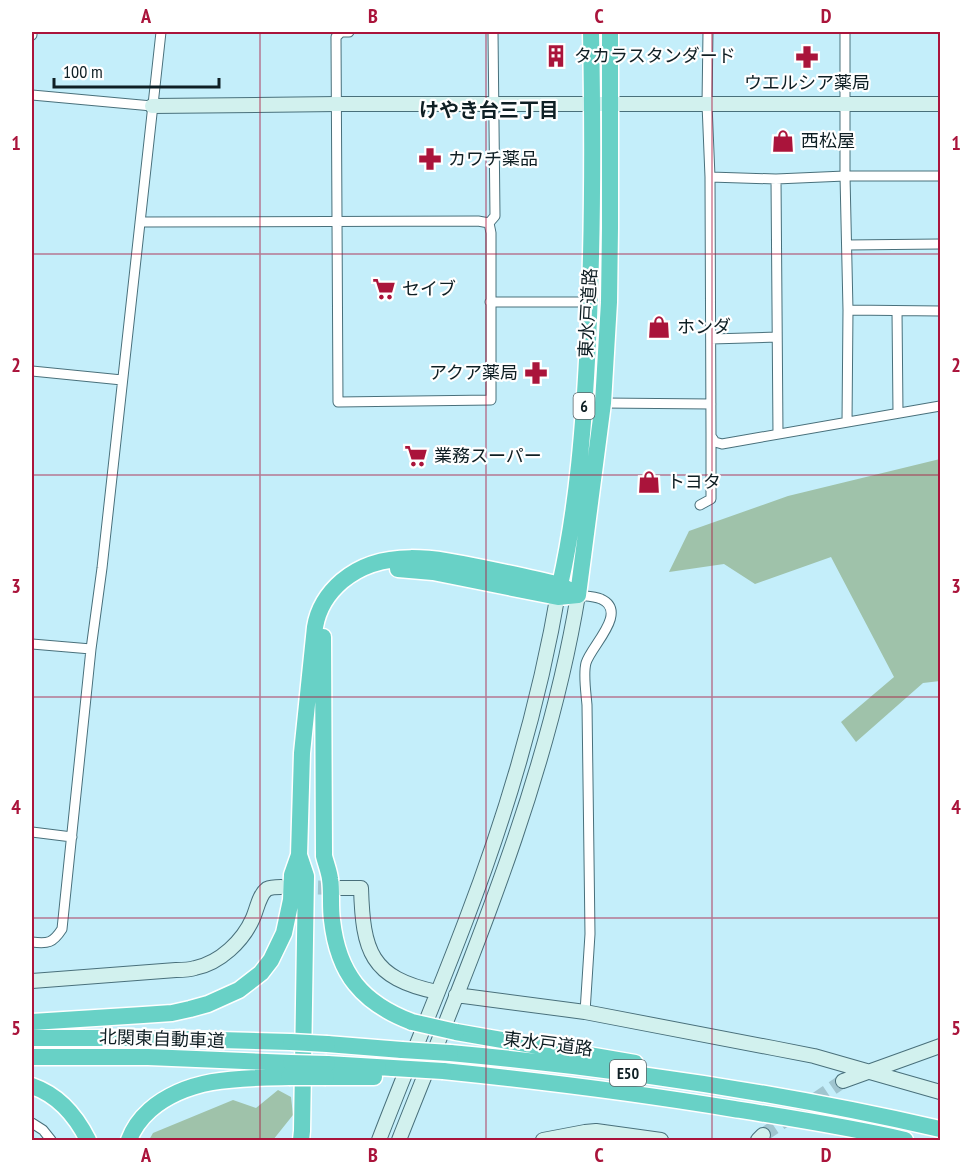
<svg xmlns="http://www.w3.org/2000/svg" width="972" height="1172" viewBox="0 0 972 1172" font-family="'PT Sans Narrow','Noto Sans JP',sans-serif">
<style>
.forest{fill:#9fc2aa}
.lines{fill:none;stroke-linecap:round;stroke-linejoin:round}
.secondary-tunnel{stroke:#a0c5cf;stroke-width:14;stroke-dasharray:14 7;stroke-linecap:butt}
.street-casing{stroke:#49707b;stroke-width:11}
.secondary-casing{stroke:#49707b;stroke-width:16}
.highway-casing{stroke:#fff;stroke-width:19}
.street{stroke:#fff;stroke-width:9}
.secondary{stroke:#d2f1ee;stroke-width:14}
.highway{stroke:#68d1c6;stroke-width:16}
.highway-bridge-casing{stroke:#fff;stroke-width:19;stroke-linecap:butt}
.highway-bridge{stroke:#68d1c6;stroke-width:16}
.grid{fill:none;stroke:#aa143b;stroke-width:1.5;stroke-opacity:0.55}
.labels{text-anchor:middle;stroke-width:4.5;stroke-linejoin:round;paint-order:stroke}
.shield{fill:#fff;stroke:#576266;stroke-width:1.5}
.shield-label{font-size:16px;font-weight:bold;fill:#0f1f24}
.poi-label{font-size:18px;fill:#0f1f24;stroke:#fff;text-anchor:start}
.street-label{font-size:18px;fill:#0f1f24;stroke:#fff}
.neighbourhood-label{font-size:20px;font-weight:bold;fill:#0f1f24;stroke:#fff}
.neatline{fill:none;stroke:#aa143b;stroke-width:2}
.grid-label{font-size:20px;text-anchor:middle;font-weight:bold;fill:#aa143b}
</style>
<rect width="100%" height="100%" fill="#c4eefa"/>
<path class="forest" d="M 940,459 L 940,681 L 923,683 L 856,742 L 841,722 L 894,677 L 831,557 L 755,584 L 724,564 L 669,572 L 689,531 L 788,496 Z
M 278,1090 L 291,1097 L 293,1115 L 273,1140 L 149,1140 L 153,1133 L 233,1100 L 256,1108 Z"/>
<g class="lines">
<path class="secondary-tunnel" d="M 297,887 L 337,888
M 763,1135 L 843,1081"/>
<g class="street-casing">
<path id="street" d="M 708,32 L 707,104 L 710,177 L 711,436 L 715,442 L 722,444 L 940,406
M 845,32 L 845,176 L 848,310 L 847,422
M 32,35 L 32,32
M 32,95 L 152,106
M 710,177 L 776,179 L 845,176 L 940,176
M 776,179 L 778,434
M 140,222 L 478,221 L 489,223 L 491,233 L 491,400 L 338,402 L 336,37 L 341,32 L 349,32
M 489,223 L 495,216 L 493,32
M 847,245 L 940,244
M 490,302 L 590,302
M 848,310 L 940,311
M 897,311 L 898,413
M 711,339 L 777,337
M 32,371 L 122,380
M 603,403 L 711,404
M 700,505 L 711,499 L 711,436
M 578,595 C 585,596 594,596 601,599 C 629,612 591,646 586,663 C 583,674 586,693 587,705 L 590,934 L 585,1012
M 32,644 L 91,649
M 32,832 L 72,837
M 32,942 C 48,944 53,943 62,929 L 91,649 L 102,568 L 161,32
M 32,1123 L 43,1130 L 51,1140"/>
</g>
<g class="secondary-casing">
<path id="secondary" d="M 152,106 L 337,104 L 940,104
M 337,888 L 361,888 C 363,951 370,978 437,992
M 32,981 L 176,970 C 182,970 189,970 195,968 C 220,963 243,941 253,918 C 257,909 259,895 267,889 C 271,887 276,887 281,887
M 456,995 L 585,1012 L 773,1048 L 814,1056 L 940,1092
M 843,1081 L 940,1046
M 379,1140 C 407,1067 438,994 466,920 C 507,813 540,701 559,588
M 399,1140 C 469,963 547,784 578,595
M 543,1140 L 585,1132 L 596,1131 L 661,1140
M 758,1140 L 763,1135"/>
</g>
<g class="highway-casing">
<path id="highway" d="M 398,569 L 433,572 L 558,597 L 578,595
M 560,585 C 578,505 584,422 588,341 C 593,238 593,135 591,32
M 578,595 L 603,403 L 609,302 L 610,228 L 610,32
M 323,637 L 324,856 C 326,864 329,871 330,879 C 332,892 330,906 332,920 C 338,974 362,1003 412,1022
M 299,855 L 306,876 L 302,1131 L 301,1140
M 32,1022 L 143,1015 L 172,1013 L 190,1009 L 208,1004 L 239,990 L 261,973 L 271,960 L 284,933 L 291,900 L 292,875 L 299,855 L 302,753 L 315,627 C 318,609 328,593 342,581 C 383,546 440,559 488,569 C 512,574 536,579 560,585 L 578,595
M 456,1032 L 635,1063
M 32,1038 L 147,1038 L 291,1042
M 327,1044 L 402,1050
M 450,1053 C 614,1068 779,1092 940,1129
M 32,1057 L 148,1057 L 291,1063
M 327,1064 L 393,1068
M 443,1071 C 541,1081 637,1093 734,1109 C 791,1118 849,1127 905,1140
M 326,1077 L 374,1077
M 32,1086 C 58,1095 76,1116 88,1140
M 129,1140 C 133,1129 141,1118 150,1110 C 188,1077 241,1078 289,1077"/>
</g>
<use href="#street" class="street"/>
<use href="#secondary" class="secondary"/>
<use href="#highway" class="highway"/>
<g class="highway-bridge-casing">
<path id="highway-bridge" d="M 412,1022 L 456,1032
M 291,1042 L 327,1044
M 402,1050 L 450,1053
M 291,1063 L 327,1064
M 393,1068 L 443,1071
M 289,1077 L 326,1077"/>
</g>
<use href="#highway-bridge" class="highway-bridge"/>
</g>
<path class="grid" d="M 260,32 L 260,1140M 486,32 L 486,1140M 712,32 L 712,1140M 32,254 L 940,254M 32,475 L 940,475M 32,697 L 940,697M 32,918 L 940,918"/>
<defs>
<g id="building-bare" transform="scale(1.8)"><path d="M-4-6H4V6H1V3H-1V6H-4ZM-2.5-4.3h1.7v1.8h-1.7ZM.8-4.3h1.7v1.8H.8ZM-2.5-1h1.7V.8h-1.7ZM.8-1h1.7V.8H.8Z" fill="#aa143b" stroke="#fff" stroke-width="2.5" paint-order="stroke"/></g>
<g id="pharmacy-bare" transform="scale(1.8)"><path d="M-2-6h4v4h4v4h-4v4h-4v-4h-4v-4h4Z" fill="#aa143b" stroke="#fff" stroke-width="2.5" paint-order="stroke"/></g>
<g id="shop-bare" transform="scale(1.8)"><path d="M-5-2.5h2.3a2.7 3.5 0 0 1 5.4 0H5L5.5 6h-11ZM-1.5-2.5h3a1.5 2.3 0 0 0-3 0Z" fill="#aa143b" stroke="#fff" stroke-width="2.5" paint-order="stroke"/></g>
<g id="supermarket-bare" transform="scale(1.8)"><path d="M-6-5.5h2.5l.6 2H6L4.5 2H-2.5L-4.4-4H-6ZM-1.5 3.2a1.3 1.3 0 1 0 .1 0ZM3 3.2a1.3 1.3 0 1 0 .1 0Z" fill="#aa143b" stroke="#fff" stroke-width="2.5" paint-order="stroke"/></g>
</defs>
<g fill-rule="evenodd">
<use href="#building-bare" x="556" y="56"/>
<use href="#pharmacy-bare" x="807" y="57"/>
<use href="#shop-bare" x="783" y="141"/>
<use href="#pharmacy-bare" x="430" y="159"/>
<use href="#supermarket-bare" x="384" y="289"/>
<use href="#shop-bare" x="659" y="327"/>
<use href="#pharmacy-bare" x="536" y="373"/>
<use href="#supermarket-bare" x="416" y="456"/>
<use href="#shop-bare" x="649" y="482"/>
</g>
<g class="labels">
<g class="shield">
<rect x="573.5" y="393" width="21" height="26" rx="4.5"/>
<rect x="610" y="1060" width="36" height="26" rx="4.5"/>
</g>
<g class="shield-label">
<text x="584" y="412">6</text>
<text x="628" y="1079">E50</text>
</g>
<g class="poi-label">
<text x="574" y="62">タカラスタンダード</text>
<text x="807" y="89" text-anchor="middle">ウエルシア薬局</text>
<text x="801" y="147">西松屋</text>
<text x="448" y="165">カワチ薬品</text>
<text x="402" y="295">セイブ</text>
<text x="677" y="333">ホンダ</text>
<text x="518" y="379" text-anchor="end">アクア薬局</text>
<text x="434" y="462">業務スーパー</text>
<text x="667" y="488">トヨタ</text>
</g>
<g class="street-label">
<text transform="translate(588 313) rotate(-87)" y="6">東水戸道路</text>
<text transform="translate(162 1039) rotate(2)" y="6">北関東自動車道</text>
<text transform="translate(548 1044) rotate(7)" y="6">東水戸道路</text>
</g>
<g class="neighbourhood-label">
<text x="489" y="117">けやき台三丁目</text>
</g>
</g>
<rect width="972" height="1172" fill="none" stroke="#ffffff" stroke-width="66"/>
<path d="M54 78v9h165v-9" fill="none" stroke="#0f1f24" stroke-width="3"/>
<text x="63" y="78" font-size="18" fill="#0f1f24" stroke="#ffffff" stroke-width="4.5" paint-order="stroke">100 m</text>
<rect x="33" y="33" width="906" height="1106" class="neatline"/>
<g class="grid-label">
<text x="146" y="23">A</text>
<text x="373" y="23">B</text>
<text x="599" y="23">C</text>
<text x="826" y="23">D</text>
<text x="16" y="150">1</text>
<text x="956" y="150">1</text>
<text x="16" y="372">2</text>
<text x="956" y="372">2</text>
<text x="16" y="593">3</text>
<text x="956" y="593">3</text>
<text x="16" y="814">4</text>
<text x="956" y="814">4</text>
<text x="16" y="1035">5</text>
<text x="956" y="1035">5</text>
<text x="146" y="1162">A</text>
<text x="373" y="1162">B</text>
<text x="599" y="1162">C</text>
<text x="826" y="1162">D</text>
</g>
</svg>
